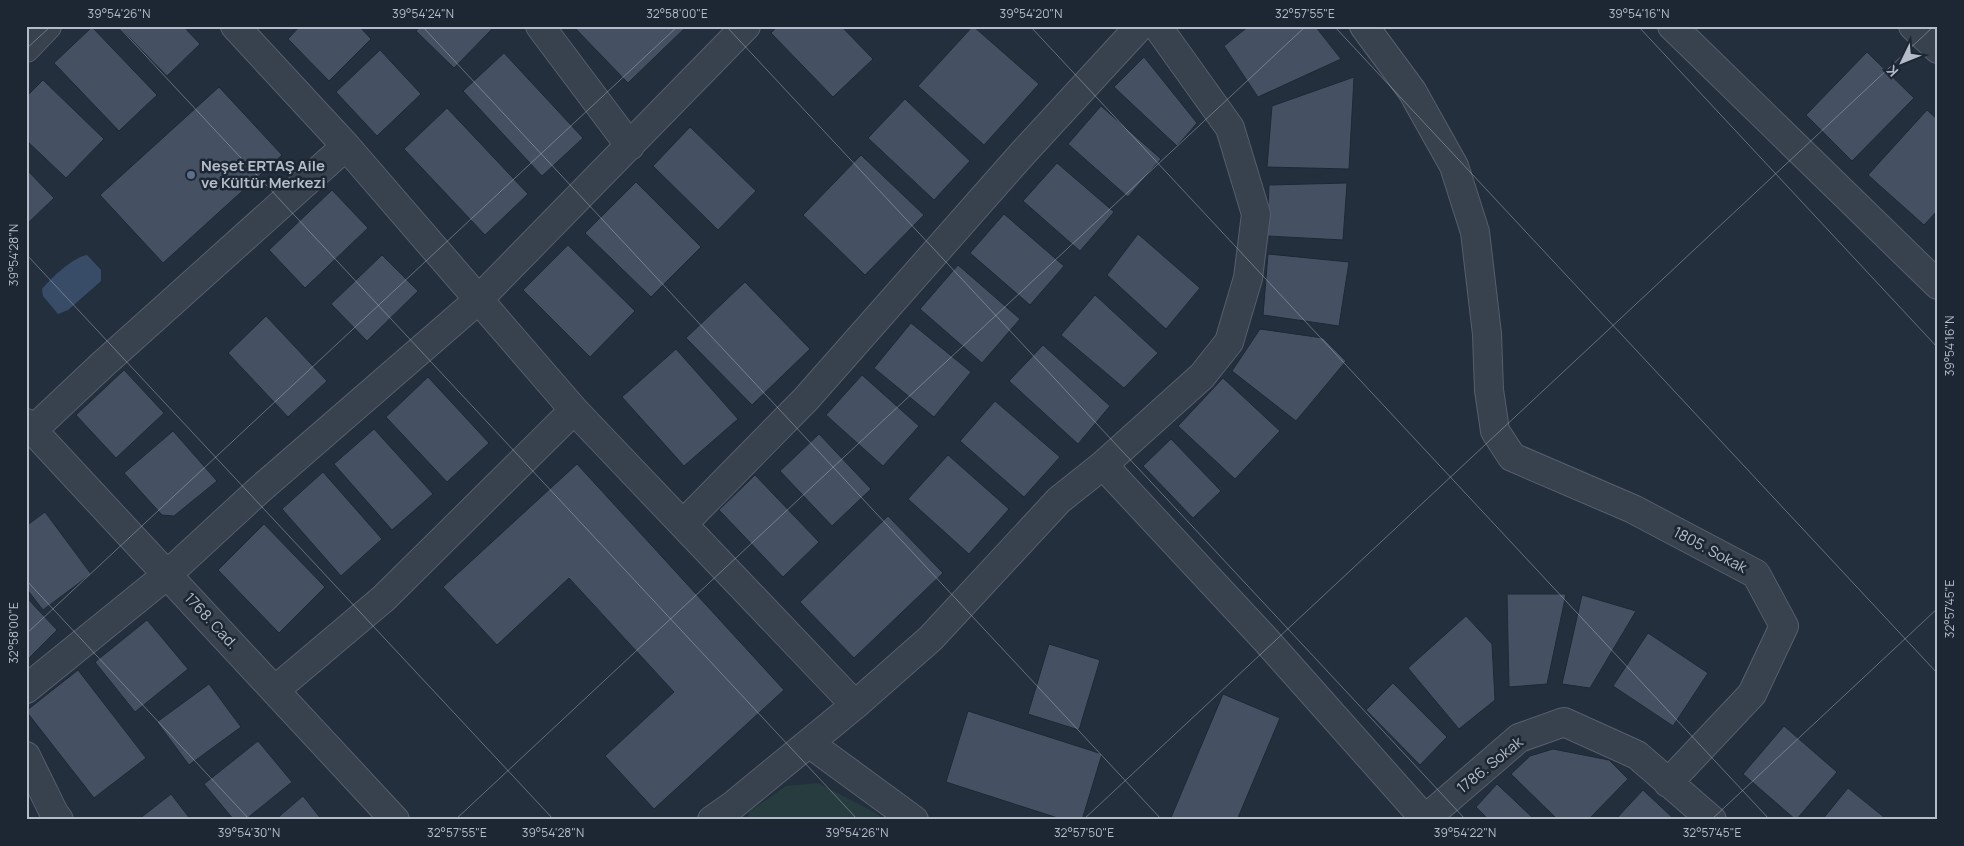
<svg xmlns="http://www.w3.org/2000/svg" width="1964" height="846" viewBox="0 0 1964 846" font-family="Manrope,sans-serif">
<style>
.green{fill:#263c3f}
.water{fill:#394c67}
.building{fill:#455162;stroke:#1f2835}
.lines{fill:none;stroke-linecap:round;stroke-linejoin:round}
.minor-casing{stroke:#565f6c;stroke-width:30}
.tertiary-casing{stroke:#565f6c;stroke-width:30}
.minor{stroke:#38414e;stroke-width:28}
.tertiary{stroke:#38414e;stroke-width:28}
.ticks{fill:none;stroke:#b4bcc9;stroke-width:1;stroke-opacity:0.45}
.service-dot{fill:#5c6f8a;stroke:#1d2633;stroke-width:2}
.labels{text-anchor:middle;stroke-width:5;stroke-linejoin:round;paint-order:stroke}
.poi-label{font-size:15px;font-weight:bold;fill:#b4bcc9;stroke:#1d2633;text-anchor:start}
.street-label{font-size:15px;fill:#b4bcc9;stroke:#1d2633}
.neatline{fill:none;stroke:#b4bcc9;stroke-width:2}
.ticks-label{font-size:12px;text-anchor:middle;fill:#b4bcc9}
</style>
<rect width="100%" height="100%" fill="#242f3e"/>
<path class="green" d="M 818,783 L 874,812 L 885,820 L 747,820 L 750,811 L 786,786 Z"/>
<path class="water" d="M 87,255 L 101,270 L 101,281 L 68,310 L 58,314 L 43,296 L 42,289 C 52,277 72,258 87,255 Z"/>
<path class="building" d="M 118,26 L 183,26 L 200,44 L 167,76 Z
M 300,26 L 359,26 L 371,39 L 329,81 L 288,39 Z
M 421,26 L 492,26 L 493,28 L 454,68 L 416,31 Z
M 573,26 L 687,26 L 628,83 Z
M 778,26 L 841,26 L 873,59 L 833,97 L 771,33 Z
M 973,26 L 1039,84 L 984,145 L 918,86 Z
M 1249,26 L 1315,26 L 1341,59 L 1258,97 L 1224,46 Z
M 92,27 L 157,95 L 119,131 L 54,63 Z
M 380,50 L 421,94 L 377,136 L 336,92 Z
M 1867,52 L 1914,98 L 1852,161 L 1806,115 Z
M 504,53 L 583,138 L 542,176 L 463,91 Z
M 1144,57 L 1197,123 L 1177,146 L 1114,87 Z
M 1354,77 L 1349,169 L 1267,167 L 1272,106 Z
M 43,80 L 104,139 L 66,178 L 26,140 L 26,97 Z
M 219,87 L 282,155 L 163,263 L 100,195 Z
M 905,99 L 970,161 L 934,200 L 868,138 Z
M 1101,106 L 1161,159 L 1128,197 L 1068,144 Z
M 447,108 L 528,194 L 485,235 L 404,149 Z
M 1927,110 L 1938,120 L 1938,210 L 1924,225 L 1868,175 Z
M 690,127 L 756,191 L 718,230 L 653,166 Z
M 861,155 L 924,215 L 865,275 L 803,215 Z
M 1057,163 L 1114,212 L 1080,251 L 1023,201 Z
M 26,169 L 54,198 L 26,225 Z
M 636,182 L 701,247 L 651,297 L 585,233 Z
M 1347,183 L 1343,240 L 1267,236 L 1269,185 Z
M 332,190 L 368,228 L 305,288 L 269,250 Z
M 1004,214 L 1064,266 L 1030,305 L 970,253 Z
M 1138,234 L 1200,288 L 1166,329 L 1107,275 Z
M 568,245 L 635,311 L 590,357 L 523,290 Z
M 1268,254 L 1349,262 L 1339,326 L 1263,315 Z
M 382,255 L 418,291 L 367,341 L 331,304 Z
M 958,265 L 1020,319 L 982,363 L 920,309 Z
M 745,282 L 810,349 L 752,405 L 686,338 Z
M 1095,295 L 1158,353 L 1124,388 L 1061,335 Z
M 266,316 L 327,381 L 288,417 L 228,353 Z
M 911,323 L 971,372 L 934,417 L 874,368 Z
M 1260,329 L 1323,338 L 1346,361 L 1296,421 L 1232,371 Z
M 1043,345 L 1110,406 L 1078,444 L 1009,381 Z
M 676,349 L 738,419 L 684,466 L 622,397 Z
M 124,370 L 164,413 L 116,458 L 76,415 Z
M 862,375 L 919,426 L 883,466 L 826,415 Z
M 428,377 L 489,443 L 447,482 L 386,417 Z
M 1223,378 L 1280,431 L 1235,479 L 1178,426 Z
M 995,401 L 1060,457 L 1024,497 L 960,441 Z
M 374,429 L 433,494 L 392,530 L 334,464 Z
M 173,431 L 217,481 L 174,516 L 162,515 L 124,473 Z
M 819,434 L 871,489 L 832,526 L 780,471 Z
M 1171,439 L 1221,491 L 1193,518 L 1143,466 Z
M 948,455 L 1009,509 L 969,554 L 908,499 Z
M 577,464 L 784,690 L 654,809 L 605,756 L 674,692 L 569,578 L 497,645 L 443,587 Z
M 323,472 L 382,539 L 341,576 L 282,509 Z
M 755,475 L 819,542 L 783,577 L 719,510 Z
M 45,512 L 91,574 L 43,610 L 26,588 L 26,526 Z
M 888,516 L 943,573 L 854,658 L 800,602 Z
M 264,524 L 325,587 L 279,633 L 218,570 Z
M 1507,594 L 1566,594 L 1547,684 L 1509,687 Z
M 1582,595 L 1636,611 L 1590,688 L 1562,684 Z
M 26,597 L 57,630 L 26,661 Z
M 1466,616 L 1492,644 L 1495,700 L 1459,729 L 1408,668 Z
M 147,620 L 188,669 L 135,712 L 95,662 Z
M 1648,633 L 1708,673 L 1673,726 L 1613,686 Z
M 1049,644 L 1100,660 L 1079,730 L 1028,714 Z
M 78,670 L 146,758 L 94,798 L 26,711 Z
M 1393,683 L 1447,737 L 1420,765 L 1366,710 Z
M 209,684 L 241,727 L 189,765 L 157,722 Z
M 1223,694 L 1280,718 L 1237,820 L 1170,820 Z
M 968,711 L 1102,754 L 1082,820 L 1064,820 L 946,782 Z
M 1784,726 L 1837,772 L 1796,820 L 1743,774 Z
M 258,741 L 292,782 L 245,820 L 234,820 L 204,784 Z
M 1553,749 L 1609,760 L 1628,779 L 1588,820 L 1558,820 L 1511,774 L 1530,756 Z
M 1497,784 L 1535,820 L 1489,820 L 1476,807 Z
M 1848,788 L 1885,818 L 1883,820 L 1822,820 Z
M 1643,790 L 1675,820 L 1615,820 Z
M 171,794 L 191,820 L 138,820 Z
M 303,796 L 322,820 L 275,820 Z"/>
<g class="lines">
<g class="minor-casing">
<path id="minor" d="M 235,26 L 346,146 L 574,410 L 855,705
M 540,26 L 630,146
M 1364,26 L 1412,91 L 1454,166 L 1475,232 L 1487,334 L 1489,390 L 1495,431 L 1512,457 L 1633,509 L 1756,574 L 1784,626 L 1752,694 L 1668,783
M 1672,26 L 1938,285
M 26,48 L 47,26
M 26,423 L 395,820
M 33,430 L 102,365 L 346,146
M 1103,465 L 1265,639 L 1425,819
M 683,524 L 806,399 L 1023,153 L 1140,26
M 26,689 L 168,574 L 258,491 L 477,301 L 746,26
M 275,690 L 384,598 L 574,410
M 809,743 L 914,820
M 26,756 L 54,813 L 59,820
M 712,820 L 732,806 L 855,705 L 931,638 L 1059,500 L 1103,465 L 1202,376 L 1229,342 L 1248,278 L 1256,214 L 1230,128 L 1157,26
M 1424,820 L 1519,738 L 1564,722 L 1637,755 L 1712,820"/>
</g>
<g class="tertiary-casing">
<path id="tertiary" d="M 1913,26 L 1938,49"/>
</g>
<use href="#minor" class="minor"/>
<use href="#tertiary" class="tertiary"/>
</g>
<path class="ticks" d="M 118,26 L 858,820M 422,26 L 1162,820M 726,26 L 1466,820M 1030,26 L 1770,820M 1334,26 L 1938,674M 1638,26 L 1938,348M 26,49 L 51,26M 26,254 L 554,820M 26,580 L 250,820M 26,634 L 678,26M 455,820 L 1306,26M 1083,820 L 1934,26M 1711,820 L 1938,608"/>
<circle class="service-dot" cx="191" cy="175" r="5"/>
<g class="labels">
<g class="poi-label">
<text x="201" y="171">Neşet ERTAŞ Aile<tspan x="201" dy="17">ve Kültür Merkezi</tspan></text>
</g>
<g class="street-label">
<text transform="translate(1710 550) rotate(28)" y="5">1805. Sokak</text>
<text transform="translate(211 621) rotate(47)" y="5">1768. Cad.</text>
<text transform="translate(1490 765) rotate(-39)" y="5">1786. Sokak</text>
</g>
</g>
<rect width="1964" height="846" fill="none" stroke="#1d2633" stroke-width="55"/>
<g transform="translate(1902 62) rotate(227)" stroke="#1d2633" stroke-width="4" paint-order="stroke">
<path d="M0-4L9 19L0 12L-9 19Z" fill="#b4bcc9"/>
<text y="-8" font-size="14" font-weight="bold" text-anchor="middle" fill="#b4bcc9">K</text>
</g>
<rect x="28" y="28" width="1908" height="790" class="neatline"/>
<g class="ticks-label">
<text x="119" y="18">39°54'26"N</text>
<text x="423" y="18">39°54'24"N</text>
<text x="677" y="18">32°58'00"E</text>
<text x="1031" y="18">39°54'20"N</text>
<text x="1305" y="18">32°57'55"E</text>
<text x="1639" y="18">39°54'16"N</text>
<text transform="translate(14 255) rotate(-90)" y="4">39°54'28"N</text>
<text transform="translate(1950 346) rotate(-90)" y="4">39°54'16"N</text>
<text transform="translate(1950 609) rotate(-90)" y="4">32°57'45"E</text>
<text transform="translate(14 633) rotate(-90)" y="4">32°58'00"E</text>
<text x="249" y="837">39°54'30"N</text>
<text x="457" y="837">32°57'55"E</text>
<text x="553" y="837">39°54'28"N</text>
<text x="857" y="837">39°54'26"N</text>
<text x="1084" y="837">32°57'50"E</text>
<text x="1465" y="837">39°54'22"N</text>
<text x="1712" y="837">32°57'45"E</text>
</g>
</svg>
